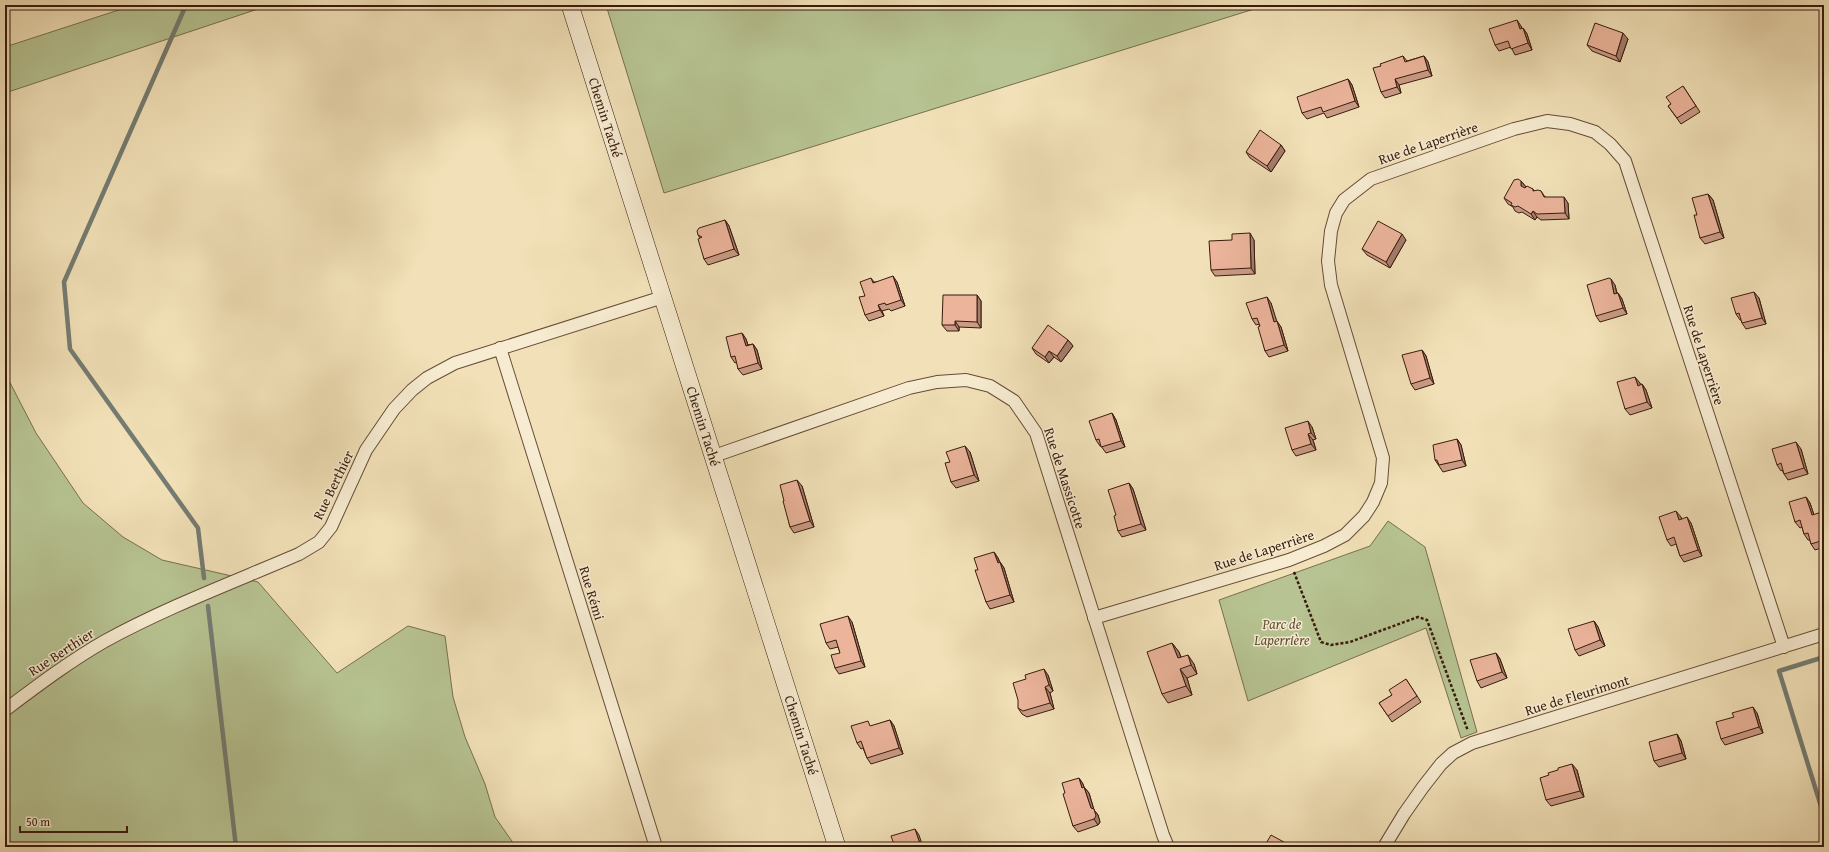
<svg xmlns="http://www.w3.org/2000/svg" width="1829" height="852" viewBox="0 0 1829 852" font-family="'Gentium Book Plus',serif">
<style>
.green{fill:#b7c392;stroke:#786f50}
.lines{fill:none;stroke-linecap:round;stroke-linejoin:round}
.stream{stroke:#747c72;stroke-width:4.5}
.street-casing{stroke:#664c38;stroke-width:14}
.secondary-casing{stroke:#381b0d;stroke-width:18}
.path{stroke:#381b0d;stroke-width:2.5;stroke-dasharray:3 2;stroke-linecap:butt}
.street{stroke:#f7ecd1;stroke-width:12}
.secondary{stroke:#f7ecd1;stroke-width:17}
.wall{fill:#ca9b85;stroke:#381b0d}
.shaded-wall{fill:#a47e6c;stroke:#381b0d}
.building{fill:#ebb49b;stroke:#381b0d}
.labels{text-anchor:middle;stroke-width:3;stroke-linejoin:round;paint-order:stroke}
.street-label{font-size:14px;fill:#381b0d;stroke:#f7ecd1}
.park-label{font-size:14px;font-style:italic;fill:#5e4d35;stroke:#f7ecd1}
</style>
<rect width="100%" height="100%" fill="#f2e1b8"/>
<filter id="stains"><feTurbulence type="fractalNoise" baseFrequency=".005" numOctaves="4"/><feColorMatrix values="0 0 0 0 .2 0 0 0 0 .09 0 0 0 0 .02 0 0 0 .5 -.17"/></filter>
<radialGradient id="worn" r=".72"><stop offset=".6" stop-color="#630" stop-opacity="0"/><stop offset="1" stop-color="#630" stop-opacity=".3"/></radialGradient>
<path class="green" d="M 134,5 L 270,5 L 5,93 L 5,47 Z
M 606,5 L 1267,5 L 664,193 Z
M 5,373 L 36,433 L 83,503 L 123,537 L 162,560 L 258,582 L 337,673 L 408,626 L 445,636 L 453,697 L 465,737 L 485,784 L 495,817 L 516,847 L 5,847 Z
M 1388,521 L 1425,547 L 1477,732 L 1461,738 L 1426,628 L 1248,701 L 1219,600 L 1370,546 Z"/>
<g class="lines">
<path class="stream" d="M 186,5 L 64,282 L 70,349 L 198,528 L 204,578
M 208,606 L 236,847
M 1824,657 L 1779,671 L 1824,816"/>
<g class="street-casing">
<path id="street" d="M 500,348 L 656,847
M 714,456 L 909,388 L 937,382 L 966,380 L 990,386 L 1014,401 L 1036,433 L 1163,835 L 1168,847
M 1094,618 L 1289,560 L 1324,546 L 1345,535 L 1364,516 L 1373,502 L 1381,483 L 1383,458 L 1331,285 L 1328,261 L 1331,231 L 1336,213 L 1344,200 L 1371,179 L 1514,129 L 1547,121 L 1570,124 L 1595,132 L 1610,144 L 1625,161 L 1784,647
M 5,710 C 37,686 70,661 105,641 C 167,607 234,582 299,554 L 319,542 L 331,527 L 366,450 L 394,409 L 412,390 L 427,378 L 455,363 L 663,297
M 1384,847 L 1404,814 L 1423,787 L 1441,764 L 1453,753 L 1472,743 L 1824,634"/>
</g>
<g class="secondary-casing">
<g id="secondary">
<path id="s1" d="M 570,5 L 837,847"/>
</g>
</g>
<path class="path" d="M 1294,572 L 1321,642 L 1331,645 L 1350,642 L 1418,617 L 1427,620 L 1468,731"/>
<use href="#street" class="street"/>
<use href="#secondary" class="secondary"/>
</g>
<path class="wall" d="M 1521,26 L 1522,29 L 1523,28 L 1527,34 L 1532,50 L 1515,55 L 1511,47 L 1499,51 L 1495,45 Z
M 1628,39 L 1620,62 L 1592,51 L 1587,45 Z
M 1403,56 L 1407,61 L 1424,56 L 1428,62 L 1432,76 L 1399,85 L 1401,93 L 1385,98 L 1381,92 L 1381,66 Z
M 1348,79 L 1352,85 L 1359,107 L 1327,118 L 1324,113 L 1307,119 L 1302,113 Z
M 1683,86 L 1700,112 L 1681,124 L 1668,106 L 1671,104 Z
M 1281,145 L 1285,151 L 1271,172 L 1250,158 L 1246,152 Z
M 1521,181 L 1526,187 L 1533,189 L 1534,191 L 1541,191 L 1545,197 L 1568,203 L 1569,219 L 1541,220 L 1537,217 L 1535,220 L 1522,212 L 1519,213 L 1515,211 L 1513,207 L 1508,204 L 1504,198 Z
M 1708,194 L 1713,200 L 1724,238 L 1705,244 L 1700,238 Z
M 725,220 L 729,226 L 739,255 L 708,265 L 704,259 L 700,238 L 698,235 Z
M 1254,240 L 1255,274 L 1215,276 L 1211,270 Z
M 1406,240 L 1390,268 L 1367,255 L 1362,249 Z
M 871,278 L 874,282 L 897,282 L 905,306 L 891,311 L 889,309 L 882,311 L 884,316 L 869,321 L 865,315 L 865,296 Z
M 1615,285 L 1617,293 L 1618,293 L 1622,299 L 1627,314 L 1600,322 L 1596,316 Z
M 977,295 L 981,301 L 981,328 L 959,327 L 959,331 L 947,331 L 942,325 Z
M 1759,298 L 1766,324 L 1746,329 L 1742,323 L 1741,320 L 1740,320 L 1736,314 Z
M 1271,303 L 1276,321 L 1281,327 L 1288,351 L 1269,357 L 1265,351 L 1259,324 L 1256,325 L 1252,319 Z
M 742,333 L 746,339 L 748,345 L 753,344 L 757,350 L 762,369 L 743,375 L 738,369 L 737,362 L 735,363 L 731,357 Z
M 1068,340 L 1073,346 L 1061,362 L 1054,357 L 1049,363 L 1036,354 L 1032,348 Z
M 1422,350 L 1426,356 L 1434,384 L 1415,390 L 1411,384 Z
M 1640,383 L 1640,385 L 1642,384 L 1646,390 L 1652,408 L 1630,415 L 1625,409 Z
M 1112,413 L 1116,420 L 1125,447 L 1106,453 L 1101,446 L 1100,446 L 1096,440 Z
M 1312,427 L 1316,439 L 1313,440 L 1316,450 L 1296,456 L 1292,450 Z
M 1457,439 L 1461,445 L 1466,466 L 1443,472 L 1435,460 Z
M 1801,449 L 1808,474 L 1788,480 L 1784,474 L 1782,470 L 1781,471 L 1777,465 Z
M 970,452 L 979,481 L 956,488 L 951,482 L 950,462 Z
M 1129,483 L 1133,489 L 1146,530 L 1122,537 L 1118,531 L 1116,515 Z
M 802,486 L 814,527 L 794,533 L 790,527 L 784,501 Z
M 1806,497 L 1810,503 L 1814,515 L 1822,512 L 1824,514 L 1824,547 L 1815,550 L 1811,544 L 1810,540 L 1808,540 L 1804,534 L 1802,527 L 1800,528 L 1795,522 Z
M 1681,517 L 1681,519 L 1691,523 L 1702,556 L 1684,562 L 1680,556 L 1676,544 L 1671,546 L 1667,540 Z
M 994,552 L 998,558 L 1000,562 L 1004,568 L 1014,602 L 990,609 L 986,602 L 978,570 Z
M 1594,621 L 1598,627 L 1605,646 L 1579,656 L 1575,650 Z
M 852,622 L 865,667 L 839,674 L 835,668 L 840,653 L 838,647 L 830,649 L 826,643 Z
M 1172,643 L 1179,652 L 1181,657 L 1194,664 L 1197,674 L 1187,678 L 1192,695 L 1168,703 L 1162,694 Z
M 1496,653 L 1500,659 L 1507,678 L 1481,688 L 1477,681 Z
M 1048,675 L 1053,691 L 1050,693 L 1054,709 L 1027,717 L 1022,714 L 1018,708 Z
M 1406,679 L 1421,702 L 1392,722 L 1379,703 L 1392,695 Z
M 1757,713 L 1763,733 L 1725,745 L 1721,739 Z
M 890,720 L 894,726 L 903,754 L 871,764 L 867,758 L 863,748 L 861,749 L 857,743 L 872,726 Z
M 1677,734 L 1681,741 L 1686,759 L 1659,767 L 1654,761 Z
M 1577,770 L 1584,797 L 1551,806 L 1546,800 Z
M 1079,778 L 1083,784 L 1084,787 L 1089,793 L 1094,810 L 1098,815 L 1100,822 L 1098,825 L 1078,832 L 1073,826 L 1065,793 Z"/>
<path class="shaded-wall" d="M 1517,20 L 1521,26 L 1524,35 L 1520,29 Z
M 1523,28 L 1527,34 L 1532,50 L 1528,43 Z
M 1623,33 L 1628,39 L 1620,62 L 1616,56 Z
M 1424,56 L 1428,62 L 1432,76 L 1428,70 Z
M 1348,79 L 1352,85 L 1359,107 L 1355,101 Z
M 1395,79 L 1399,85 L 1401,93 L 1397,87 Z
M 1281,145 L 1285,151 L 1271,172 L 1267,166 Z
M 1521,181 L 1526,187 L 1526,192 L 1521,186 Z
M 1708,194 L 1713,200 L 1724,238 L 1720,232 Z
M 1564,197 L 1568,203 L 1569,219 L 1565,213 Z
M 1533,211 L 1537,217 L 1535,220 L 1531,214 Z
M 725,220 L 729,226 L 739,255 L 734,249 Z
M 1250,233 L 1254,240 L 1255,274 L 1251,268 Z
M 1402,234 L 1406,240 L 1390,268 L 1386,262 Z
M 893,276 L 897,282 L 905,306 L 901,300 Z
M 1611,279 L 1615,285 L 1618,300 L 1614,294 Z
M 1754,292 L 1759,298 L 1766,324 L 1762,318 Z
M 1618,293 L 1622,299 L 1627,314 L 1623,308 Z
M 977,295 L 981,301 L 981,328 L 977,322 Z
M 1267,297 L 1271,303 L 1279,328 L 1274,322 Z
M 878,305 L 882,311 L 884,316 L 880,310 Z
M 955,321 L 959,327 L 959,331 L 955,325 Z
M 1277,321 L 1281,327 L 1288,351 L 1284,345 Z
M 742,333 L 746,339 L 750,352 L 746,346 Z
M 1068,340 L 1073,346 L 1061,362 L 1057,356 Z
M 753,344 L 757,350 L 762,369 L 758,363 Z
M 1422,350 L 1426,356 L 1434,384 L 1430,378 Z
M 1049,351 L 1054,357 L 1049,363 L 1045,357 Z
M 1635,377 L 1640,383 L 1642,392 L 1638,386 Z
M 1642,384 L 1646,390 L 1652,408 L 1647,402 Z
M 1112,413 L 1116,420 L 1125,447 L 1121,441 Z
M 1308,421 L 1312,427 L 1316,439 L 1311,433 Z
M 1308,434 L 1313,440 L 1316,450 L 1311,444 Z
M 1457,439 L 1461,445 L 1466,466 L 1462,460 Z
M 1796,442 L 1801,449 L 1808,474 L 1804,468 Z
M 965,446 L 970,452 L 979,481 L 974,475 Z
M 797,480 L 802,486 L 814,527 L 810,521 Z
M 1129,483 L 1133,489 L 1146,530 L 1141,524 Z
M 1806,497 L 1810,503 L 1816,521 L 1812,515 Z
M 1676,511 L 1681,517 L 1684,526 L 1679,520 Z
M 1687,517 L 1691,523 L 1702,556 L 1698,550 Z
M 994,552 L 998,558 L 1002,569 L 998,563 Z
M 1000,562 L 1004,568 L 1014,602 L 1010,595 Z
M 848,616 L 852,622 L 865,667 L 861,661 Z
M 1594,621 L 1598,627 L 1605,646 L 1600,640 Z
M 1172,643 L 1179,652 L 1184,667 L 1178,658 Z
M 1496,653 L 1500,659 L 1507,678 L 1502,672 Z
M 1188,655 L 1194,664 L 1197,674 L 1191,665 Z
M 1044,669 L 1048,675 L 1053,691 L 1049,685 Z
M 1180,669 L 1187,678 L 1192,695 L 1186,686 Z
M 1045,687 L 1050,693 L 1054,709 L 1050,703 Z
M 1753,707 L 1757,713 L 1763,733 L 1759,727 Z
M 890,720 L 894,726 L 903,754 L 899,748 Z
M 1677,734 L 1681,741 L 1686,759 L 1682,753 Z
M 1572,764 L 1577,770 L 1584,797 L 1580,791 Z
M 1079,778 L 1083,784 L 1086,794 L 1082,788 Z
M 1084,787 L 1089,793 L 1094,810 L 1098,815 L 1100,822 L 1098,825 L 1094,819 L 1091,808 Z
M 915,829 L 919,835 L 923,847 L 921,847 Z"/>
<path class="building" d="M 1517,20 L 1520,29 L 1523,28 L 1528,43 L 1511,49 L 1508,41 L 1495,45 L 1489,29 Z
M 1595,23 L 1623,33 L 1616,56 L 1587,45 Z
M 1403,56 L 1405,62 L 1424,56 L 1428,70 L 1395,79 L 1397,87 L 1381,92 L 1373,68 L 1381,66 L 1380,64 Z
M 1348,79 L 1355,101 L 1323,112 L 1321,107 L 1302,113 L 1297,97 Z
M 1683,86 L 1696,106 L 1677,118 L 1668,106 L 1671,104 L 1666,97 Z
M 1260,130 L 1281,145 L 1267,166 L 1246,152 Z
M 1518,179 L 1521,181 L 1521,186 L 1525,188 L 1527,186 L 1533,189 L 1533,191 L 1538,190 L 1541,191 L 1544,197 L 1564,197 L 1565,213 L 1537,214 L 1533,211 L 1531,214 L 1518,206 L 1515,207 L 1511,205 L 1512,203 L 1504,198 L 1514,180 Z
M 1708,194 L 1720,232 L 1700,238 L 1694,215 L 1697,215 L 1692,198 Z
M 725,220 L 734,249 L 704,259 L 698,239 L 702,237 L 698,235 L 697,231 L 699,228 Z
M 1378,221 L 1402,234 L 1386,262 L 1362,249 Z
M 1250,233 L 1251,268 L 1211,270 L 1209,241 L 1232,240 L 1232,234 Z
M 893,276 L 901,300 L 886,305 L 885,303 L 878,305 L 880,310 L 865,315 L 859,297 L 865,296 L 860,282 L 871,278 L 873,283 Z
M 1609,278 L 1611,279 L 1614,294 L 1618,293 L 1623,308 L 1596,316 L 1587,285 Z
M 1754,292 L 1762,318 L 1742,323 L 1739,313 L 1736,314 L 1731,298 Z
M 943,295 L 977,295 L 977,322 L 955,321 L 955,325 L 942,325 Z
M 1267,297 L 1274,322 L 1277,321 L 1284,345 L 1265,351 L 1258,327 L 1260,326 L 1257,318 L 1252,319 L 1246,303 Z
M 1048,325 L 1068,340 L 1057,356 L 1049,351 L 1045,357 L 1032,348 Z
M 742,333 L 746,346 L 753,344 L 758,363 L 738,369 L 735,356 L 731,357 L 726,337 Z
M 1422,350 L 1430,378 L 1411,384 L 1402,355 Z
M 1635,377 L 1638,386 L 1642,384 L 1647,402 L 1625,409 L 1617,382 Z
M 1112,413 L 1121,441 L 1101,447 L 1099,439 L 1096,440 L 1089,421 Z
M 1308,421 L 1311,433 L 1308,434 L 1311,444 L 1292,450 L 1285,428 Z
M 1457,439 L 1462,460 L 1439,465 L 1437,460 L 1435,460 L 1433,445 Z
M 1796,442 L 1804,468 L 1784,474 L 1781,463 L 1777,465 L 1772,449 Z
M 965,446 L 974,475 L 951,482 L 945,463 L 950,462 L 946,452 Z
M 797,480 L 810,521 L 790,527 L 783,501 L 784,501 L 780,485 Z
M 1129,483 L 1141,524 L 1118,531 L 1114,516 L 1116,515 L 1108,490 Z
M 1806,497 L 1812,515 L 1822,512 L 1824,517 L 1824,540 L 1811,544 L 1808,533 L 1804,534 L 1800,520 L 1795,522 L 1789,502 Z
M 1676,511 L 1679,520 L 1687,517 L 1698,550 L 1680,556 L 1674,537 L 1667,540 L 1659,517 Z
M 994,552 L 998,563 L 1000,562 L 1010,595 L 986,602 L 975,570 L 978,570 L 974,558 Z
M 848,616 L 861,661 L 835,668 L 831,655 L 840,653 L 836,640 L 826,643 L 820,624 Z
M 1594,621 L 1600,640 L 1575,650 L 1568,629 Z
M 1172,643 L 1178,658 L 1188,655 L 1191,665 L 1180,669 L 1186,686 L 1162,694 L 1147,652 Z
M 1496,653 L 1502,672 L 1477,681 L 1470,660 Z
M 1044,669 L 1049,685 L 1045,687 L 1050,703 L 1023,711 L 1018,708 L 1018,700 L 1013,683 L 1026,679 L 1025,675 Z
M 1406,679 L 1417,696 L 1388,716 L 1379,703 L 1392,695 L 1389,690 Z
M 1753,707 L 1759,727 L 1721,739 L 1716,722 L 1734,717 L 1732,713 Z
M 890,720 L 899,748 L 867,758 L 861,741 L 857,743 L 851,726 L 868,721 L 870,726 Z
M 1677,734 L 1682,753 L 1654,761 L 1649,742 Z
M 1572,764 L 1580,791 L 1546,800 L 1540,778 L 1549,775 L 1548,773 L 1558,770 L 1558,768 Z
M 1079,778 L 1082,788 L 1084,787 L 1091,808 L 1094,809 L 1096,816 L 1094,819 L 1073,826 L 1063,794 L 1065,793 L 1062,783 Z
M 915,829 L 921,847 L 895,847 L 891,836 Z
M 1271,835 L 1293,847 L 1264,847 Z"/>
<g class="labels">
<g class="street-label">
<text dy="5" stroke="none"><textPath href="#s1" startOffset="118">Chemin Taché</textPath></text>
<text transform="translate(1428 143) rotate(-19)" y="5">Rue de Laperrière</text>
<text transform="translate(1704 355) rotate(72)" y="5">Rue de Laperrière</text>
<text dy="5" stroke="none"><textPath href="#s1" startOffset="442">Chemin Taché</textPath></text>
<text transform="translate(1065 478) rotate(72)" y="5">Rue de Massicotte</text>
<text transform="translate(333 485) rotate(-64)" y="5">Rue Berthier</text>
<text transform="translate(1264 550) rotate(-18)" y="5">Rue de Laperrière</text>
<text transform="translate(592 593) rotate(73)" y="5">Rue Rémi</text>
<text transform="translate(61 652) rotate(-33)" y="5">Rue Berthier</text>
<text transform="translate(1577 695) rotate(-17)" y="5">Rue de Fleurimont</text>
<text dy="5" stroke="none"><textPath href="#s1" startOffset="766">Chemin Taché</textPath></text>
</g>
<g class="park-label">
<text x="1282" y="629">Parc de<tspan x="1282" dy="16">Laperrière</tspan></text>
</g>
</g>
<rect width="1829" height="852" fill="none" stroke="#f2e1b8" stroke-width="20"/>
<rect x="6" y="6" width="1817" height="840" fill="none" stroke="#381b0d" stroke-width="2"/>
<rect x="10" y="10" width="1809" height="832" fill="none" stroke="#381b0d"/>
<path d="M20 826v6h107v-6" fill="none" stroke="#381b0d" stroke-width="2"/>
<text x="26" y="826" font-size="12" fill="#381b0d" stroke="#f7ecd1" stroke-width="3" paint-order="stroke">50 m</text>
<rect width="100%" height="100%" filter="url(#stains)"/>
<rect width="100%" height="100%" fill="url(#worn)"/>
</svg>
